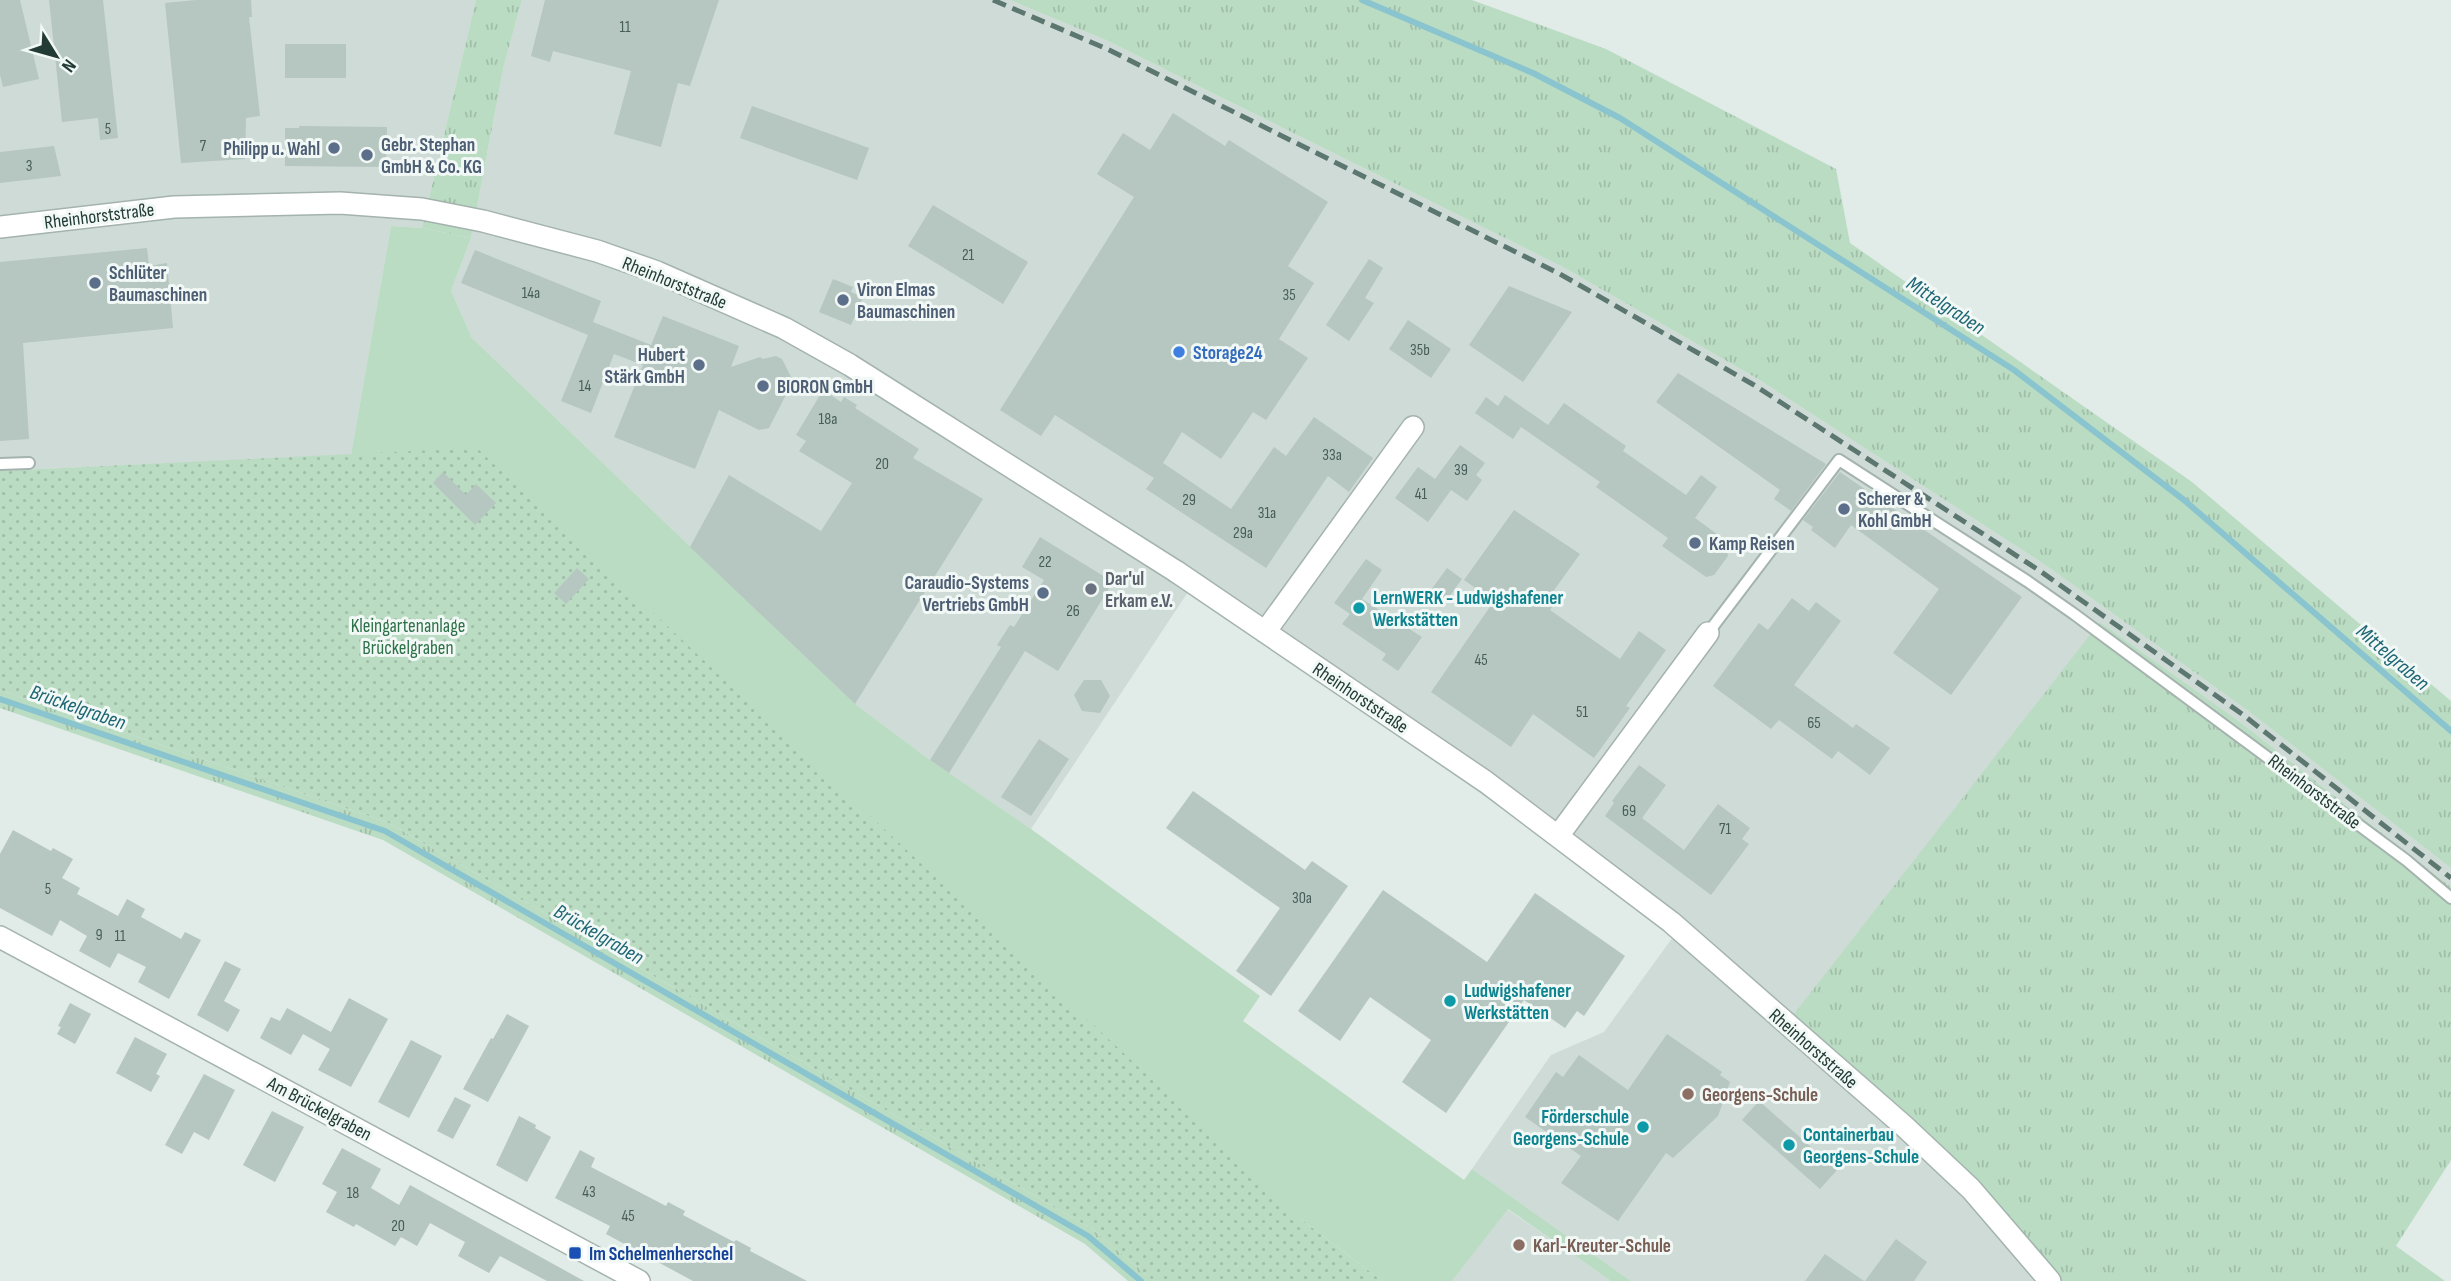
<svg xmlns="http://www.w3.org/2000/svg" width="2451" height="1281" viewBox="0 0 2451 1281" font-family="'Sofia Sans Condensed',sans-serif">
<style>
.built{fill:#cfdbd6}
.grass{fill:url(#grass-tufts)}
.park{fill:#badcc3}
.garden{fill:url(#garden-dots)}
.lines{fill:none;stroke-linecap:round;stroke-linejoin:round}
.stream{stroke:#8ac4cf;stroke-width:6}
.building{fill:#b6c6c0}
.service-casing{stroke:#a4b3ae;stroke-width:14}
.minor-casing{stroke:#a4b3ae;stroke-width:24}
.tertiary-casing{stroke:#a4b3ae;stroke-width:24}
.service{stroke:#fff;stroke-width:10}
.minor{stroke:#fff;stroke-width:21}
.tertiary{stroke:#fff;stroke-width:21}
.rail{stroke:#5c7770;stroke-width:5;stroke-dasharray:14 7;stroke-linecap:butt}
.service-dot{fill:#5c6f8a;stroke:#f1f8f5;stroke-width:2.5}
.shop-dot{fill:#3f7fe0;stroke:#f1f8f5;stroke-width:2.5}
.worship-dot{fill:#6b7280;stroke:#f1f8f5;stroke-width:2.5}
.culture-dot{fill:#0f9aa8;stroke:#f1f8f5;stroke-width:2.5}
.education-dot{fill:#8d6e63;stroke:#f1f8f5;stroke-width:2.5}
.transit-dot{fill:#1a4fb4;stroke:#f1f8f5;stroke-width:2.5}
.labels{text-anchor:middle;stroke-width:6;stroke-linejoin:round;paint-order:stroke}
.number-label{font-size:16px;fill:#475e58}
.service-label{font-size:19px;font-weight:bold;fill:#4e5e75;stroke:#f1f8f5;text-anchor:start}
.street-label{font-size:19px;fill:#223b35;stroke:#f1f8f5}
.shop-label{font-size:19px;font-weight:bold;fill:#366cbe;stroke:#f1f8f5;text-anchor:start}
.worship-label{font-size:19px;font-weight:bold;fill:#5b616d;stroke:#f1f8f5;text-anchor:start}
.culture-label{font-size:19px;font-weight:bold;fill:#0d838f;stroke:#f1f8f5;text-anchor:start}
.park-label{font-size:19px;fill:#2d7148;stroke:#f1f8f5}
.education-label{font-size:19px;font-weight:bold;fill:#785e54;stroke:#f1f8f5;text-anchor:start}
.transit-label{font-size:19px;font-weight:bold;fill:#164399;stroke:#f1f8f5;text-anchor:start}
.water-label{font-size:21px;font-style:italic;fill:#1e6675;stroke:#f1f8f5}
</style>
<defs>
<pattern id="grass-tufts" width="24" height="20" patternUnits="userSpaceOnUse" patternTransform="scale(1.75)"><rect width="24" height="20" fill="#badcc3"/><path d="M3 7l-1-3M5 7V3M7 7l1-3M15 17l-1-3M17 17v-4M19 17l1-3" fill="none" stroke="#a0bea8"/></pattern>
<pattern id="garden-dots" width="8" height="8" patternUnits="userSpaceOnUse" patternTransform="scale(1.75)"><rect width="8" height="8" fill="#badcc3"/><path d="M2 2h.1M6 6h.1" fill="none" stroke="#a0bea8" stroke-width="1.8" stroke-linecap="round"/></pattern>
</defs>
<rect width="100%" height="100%" fill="#e1ebe7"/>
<path class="built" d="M 0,0 L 476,0 L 422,228 L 391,226 L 351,455 L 0,471 Z
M 522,0 L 1010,0 L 1108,41 L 1561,266 L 1758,379 L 2044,564 L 2247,710 L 2451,868 L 2451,887 L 2240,722 L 2100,622 L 1896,1133 L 1963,1196 L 2037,1281 L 1631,1281 L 1472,1169 L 1551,1055 L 1604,1032 L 1673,937 L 1552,844 L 1394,732 L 1188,592 L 1031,829 L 930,760 L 855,704 L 472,338 L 451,291 L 471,238 L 504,65 Z
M 1507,1209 L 1611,1281 L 1452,1281 Z"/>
<path class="grass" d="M 476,0 L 522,0 L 504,65 L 471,238 L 422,228 Z
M 1010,0 L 1472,0 L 1606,49 L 1836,169 L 1850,243 L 2192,482 L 2451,701 L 2451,868 L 2247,710 L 2044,564 L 1758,379 L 1561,266 L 1108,41 Z
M 2100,622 L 2240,722 L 2451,887 L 2451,1160 L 2396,1246 L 2445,1281 L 2037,1281 L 1963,1196 L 1896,1133 L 1780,1032 Z
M 0,690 L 387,822 L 1092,1229 L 1154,1281 L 1128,1281 L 1085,1244 L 383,840 L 0,708 Z"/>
<path class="park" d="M 391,226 L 422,228 L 471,238 L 451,291 L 472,338 L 855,704 L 930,760 L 1031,829 L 1260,996 L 1243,1021 L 1464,1180 L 1472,1169 L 1631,1281 L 1611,1281 L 1508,1209 L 1452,1281 L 1382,1281 L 1302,1220 L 351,455 Z"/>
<path class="garden" d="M 477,448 L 1302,1220 L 1382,1281 L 1154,1281 L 1092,1229 L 387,822 L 0,690 L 0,471 Z"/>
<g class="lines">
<path class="stream" d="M 1362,0 L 1533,73 L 1620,118 L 2014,370 L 2184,500 L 2451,731
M 0,699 L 385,831 L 1088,1236 L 1141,1281"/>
</g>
<path class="building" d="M 0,0 L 20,0 L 39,79 L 3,87 L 0,75 Z
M 49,0 L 103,0 L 118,138 L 100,140 L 98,118 L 62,122 Z
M 196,0 L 251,0 L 252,17 L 249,17 L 260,116 L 246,118 L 245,159 L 181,163 L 165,3 Z
M 545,0 L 719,0 L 690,86 L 678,83 L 661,147 L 614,134 L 631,71 L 553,51 L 550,62 L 531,56 Z
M 285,44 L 346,44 L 346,78 L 285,78 Z
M 752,106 L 869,148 L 857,180 L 740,138 Z
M 1173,113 L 1225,146 L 1229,140 L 1328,202 L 1288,266 L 1314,283 L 1279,339 L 1308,358 L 1266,420 L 1253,412 L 1221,459 L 1182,432 L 1163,463 L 1231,509 L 1274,447 L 1286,456 L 1314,417 L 1373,458 L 1349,492 L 1328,476 L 1266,568 L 1146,489 L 1154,478 L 1055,415 L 1041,436 L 1000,410 L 1134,197 L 1097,174 L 1123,133 L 1150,150 Z
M 299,126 L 387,127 L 386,167 L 285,166 L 285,128 L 299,128 Z
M 54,146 L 61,176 L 0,183 L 0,152 Z
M 933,205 L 1028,262 L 1003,304 L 908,246 Z
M 147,248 L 149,266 L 167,263 L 173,328 L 23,343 L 29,439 L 0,441 L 0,262 Z
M 475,250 L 601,301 L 593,322 L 651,345 L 663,316 L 739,346 L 731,367 L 760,357 L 763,359 L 776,356 L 782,359 L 793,381 L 769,428 L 759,430 L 719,410 L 695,469 L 614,437 L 643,365 L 614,354 L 591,413 L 561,401 L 588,335 L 461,283 Z
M 1369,259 L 1383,268 L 1365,298 L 1374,303 L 1349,341 L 1326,325 Z
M 833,279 L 853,287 L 851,292 L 863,297 L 851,325 L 819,312 Z
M 1509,286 L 1572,312 L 1523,382 L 1469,345 Z
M 1408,320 L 1451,349 L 1431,378 L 1389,349 Z
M 1678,373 L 1826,464 L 1791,511 L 1774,499 L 1780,490 L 1656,402 Z
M 823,390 L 841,402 L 844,397 L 857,405 L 855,408 L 919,449 L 913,458 L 983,499 L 855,704 L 690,547 L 729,475 L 821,531 L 852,483 L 799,451 L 806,441 L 796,435 Z
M 1505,395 L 1548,425 L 1564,403 L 1626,446 L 1623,451 L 1686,495 L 1701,475 L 1717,487 L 1695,518 L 1725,540 L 1728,556 L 1714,575 L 1706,577 L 1662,546 L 1668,538 L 1596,487 L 1600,482 L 1521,427 L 1513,439 L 1475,413 L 1486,397 L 1498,406 Z
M 1460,445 L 1485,463 L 1476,475 L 1482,480 L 1467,501 L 1451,490 L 1428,522 L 1395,498 L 1418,467 L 1435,479 Z
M 443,472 L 466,495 L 476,484 L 496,503 L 475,525 L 433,483 Z
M 1840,472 L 2022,597 L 1951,695 L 1893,653 L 1939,589 L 1851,525 L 1835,548 L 1811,530 L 1813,527 L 1803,520 Z
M 1514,510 L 1580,554 L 1547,600 L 1554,604 L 1550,610 L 1620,659 L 1639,631 L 1666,650 L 1626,706 L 1630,708 L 1594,758 L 1533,714 L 1511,747 L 1431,692 L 1494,601 L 1464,580 Z
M 1040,537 L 1113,582 L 1058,671 L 1025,651 L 949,773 L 930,760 L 1001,647 L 997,645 L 1010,625 L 1014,627 L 1044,580 L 1022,567 Z
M 1366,559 L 1382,570 L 1362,599 L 1422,637 L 1398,671 L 1382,660 L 1386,654 L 1342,624 L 1350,614 L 1334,603 Z
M 577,568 L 589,579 L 566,604 L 554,593 Z
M 1447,568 L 1462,579 L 1446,601 L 1431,590 Z
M 1792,598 L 1809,611 L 1816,602 L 1841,621 L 1794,685 L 1853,728 L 1856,724 L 1890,748 L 1870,775 L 1838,751 L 1832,759 L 1779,720 L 1771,729 L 1713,686 L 1759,623 L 1768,630 Z
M 1084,680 L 1101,680 L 1110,696 L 1100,713 L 1082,711 L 1074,695 Z
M 1039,739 L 1069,759 L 1031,816 L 1001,797 Z
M 1639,765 L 1666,785 L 1642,818 L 1684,850 L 1718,804 L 1750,828 L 1742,839 L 1749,844 L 1711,895 L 1605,816 L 1614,803 L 1612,801 Z
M 1193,791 L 1305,870 L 1312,861 L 1348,886 L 1271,996 L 1236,971 L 1280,908 L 1166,828 Z
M 13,830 L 51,851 L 53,848 L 73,859 L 62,878 L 80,888 L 77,894 L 118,916 L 127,899 L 145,909 L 141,917 L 181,939 L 185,932 L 201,940 L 169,999 L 138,982 L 146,967 L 118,953 L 110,968 L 79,951 L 87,936 L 60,920 L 52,936 L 0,908 L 0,854 Z
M 1383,890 L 1487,962 L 1535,893 L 1625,956 L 1584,1016 L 1577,1011 L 1565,1028 L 1524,1000 L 1446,1113 L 1402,1082 L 1431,1040 L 1370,997 L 1340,1041 L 1298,1011 Z
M 225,961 L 241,969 L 224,1001 L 240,1010 L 228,1032 L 197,1015 Z
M 349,998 L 388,1019 L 351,1087 L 318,1070 L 330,1049 L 303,1034 L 291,1055 L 260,1038 L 271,1017 L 280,1021 L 287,1008 L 331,1032 Z
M 70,1003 L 91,1014 L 75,1044 L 57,1034 L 61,1027 L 58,1026 Z
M 507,1014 L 529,1026 L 488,1102 L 463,1089 L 491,1038 L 493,1039 Z
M 1667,1034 L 1722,1072 L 1720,1075 L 1730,1082 L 1718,1116 L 1673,1158 L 1666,1153 L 1618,1221 L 1561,1183 L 1581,1156 L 1525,1117 L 1556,1072 L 1563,1077 L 1579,1055 L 1628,1090 Z
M 135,1037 L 167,1054 L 156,1074 L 160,1076 L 151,1092 L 116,1073 Z
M 411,1040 L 442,1056 L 409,1118 L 378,1102 Z
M 204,1074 L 235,1090 L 209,1140 L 194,1132 L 182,1154 L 165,1145 Z
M 455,1097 L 471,1105 L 453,1139 L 437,1131 Z
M 1759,1101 L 1837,1170 L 1820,1189 L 1742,1120 Z
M 272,1111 L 304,1127 L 275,1182 L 243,1165 Z
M 519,1116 L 536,1125 L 535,1128 L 551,1137 L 527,1182 L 496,1165 Z
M 342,1148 L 381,1169 L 371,1188 L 399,1205 L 410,1185 L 584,1281 L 547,1281 L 500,1256 L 489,1273 L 458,1256 L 465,1242 L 430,1223 L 417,1246 L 401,1237 L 395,1246 L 356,1224 L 354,1227 L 326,1212 L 337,1192 L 322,1184 Z
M 580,1150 L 595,1158 L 591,1167 L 666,1206 L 668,1202 L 685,1211 L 683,1215 L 734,1242 L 736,1240 L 751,1248 L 750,1251 L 807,1281 L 693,1281 L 606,1234 L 610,1226 L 555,1198 Z
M 1896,1239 L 1927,1262 L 1914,1281 L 1865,1281 Z
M 1825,1254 L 1864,1281 L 1805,1281 Z"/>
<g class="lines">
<g class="service-casing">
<path id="service" d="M 0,464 L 29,463
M 1708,633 L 1839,460 L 2027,581 L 2074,614 L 2406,860 L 2451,898"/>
</g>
<g class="minor-casing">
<path id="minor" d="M 1177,572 L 1486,782 L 1671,922 L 1904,1126 L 1971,1189 L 2050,1281
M 1265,632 L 1413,427
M 1558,836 L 1708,633
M 0,937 L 639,1281"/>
</g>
<g class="tertiary-casing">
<path id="tertiary" d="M 0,227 L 174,207 L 340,203 L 422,209 L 483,221 L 597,251 L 657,272 L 784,328 L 850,365 L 1177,572"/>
</g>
<use href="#service" class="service"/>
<use href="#minor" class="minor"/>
<use href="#tertiary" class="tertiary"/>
<path class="rail" d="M 993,0 L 1107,49 L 1560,274 L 1754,385 L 2040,571 L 2242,714 L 2451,878"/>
</g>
<g class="service-dot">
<circle cx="334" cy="148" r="7"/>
<circle cx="367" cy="155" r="7"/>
<circle cx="95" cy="283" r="7"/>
<circle cx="843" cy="300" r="7"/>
<circle cx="699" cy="365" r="7"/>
<circle cx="763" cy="386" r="7"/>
<circle cx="1844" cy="509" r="7"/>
<circle cx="1695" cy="543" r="7"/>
<circle cx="1043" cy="593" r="7"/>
</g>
<circle class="shop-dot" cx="1179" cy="352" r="7"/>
<circle class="worship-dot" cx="1091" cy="589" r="7"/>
<g class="culture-dot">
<circle cx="1359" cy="608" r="7"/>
<circle cx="1450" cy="1001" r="7"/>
<circle cx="1643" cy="1127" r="7"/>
<circle cx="1789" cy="1145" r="7"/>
</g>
<g class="education-dot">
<circle cx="1688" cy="1094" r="7"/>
<circle cx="1519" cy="1245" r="7"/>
</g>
<rect class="transit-dot" x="568" y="1246" width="14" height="14" rx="3.5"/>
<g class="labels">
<g class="number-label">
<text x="625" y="32">11</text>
<text x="108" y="134">5</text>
<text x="203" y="151">7</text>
<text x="29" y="171">3</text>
<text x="968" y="260">21</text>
<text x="531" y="298">14a</text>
<text x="1289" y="300">35</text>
<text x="1420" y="355">35b</text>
<text x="585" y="391">14</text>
<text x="828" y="424">18a</text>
<text x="1332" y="460">33a</text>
<text x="882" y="469">20</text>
<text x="1461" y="475">39</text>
<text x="1421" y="499">41</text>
<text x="1189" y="505">29</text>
<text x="1267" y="518">31a</text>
<text x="1243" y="538">29a</text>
<text x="1045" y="567">22</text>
<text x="1073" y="616">26</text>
<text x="1481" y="665">45</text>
<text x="1582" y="717">51</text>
<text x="1814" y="728">65</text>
<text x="1629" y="816">69</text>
<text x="1725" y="834">71</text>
<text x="48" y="894">5</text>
<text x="1302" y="903">30a</text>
<text x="99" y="940">9</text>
<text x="120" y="941">11</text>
<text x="589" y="1197">43</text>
<text x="353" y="1198">18</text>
<text x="628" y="1221">45</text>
<text x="398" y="1231">20</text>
</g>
<g class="service-label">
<text x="381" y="151">Gebr. Stephan<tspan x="381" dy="22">GmbH &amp; Co. KG</tspan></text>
<text x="320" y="155" text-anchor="end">Philipp u. Wahl</text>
<text x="109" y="279">Schlüter<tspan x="109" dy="22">Baumaschinen</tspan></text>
<text x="857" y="296">Viron Elmas<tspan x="857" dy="22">Baumaschinen</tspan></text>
<text x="685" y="361" text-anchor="end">Hubert<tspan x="685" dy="22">Stärk GmbH</tspan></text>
<text x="777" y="393">BIORON GmbH</text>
<text x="1858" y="505">Scherer &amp;<tspan x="1858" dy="22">Kohl GmbH</tspan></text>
<text x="1709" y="550">Kamp Reisen</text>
<text x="1029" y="589" text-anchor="end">Caraudio-Systems<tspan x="1029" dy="22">Vertriebs GmbH</tspan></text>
</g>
<g class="street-label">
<text transform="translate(99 215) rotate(-7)" y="7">Rheinhorststraße</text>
<text transform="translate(675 282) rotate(22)" y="7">Rheinhorststraße</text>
<text transform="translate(1361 697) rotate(34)" y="7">Rheinhorststraße</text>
<text transform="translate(2315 791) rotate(37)" y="7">Rheinhorststraße</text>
<text transform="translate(1814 1048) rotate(41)" y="7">Rheinhorststraße</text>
<text transform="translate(320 1108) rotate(28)" y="7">Am Brückelgraben</text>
</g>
<g class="shop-label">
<text x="1193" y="359">Storage24</text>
</g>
<g class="worship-label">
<text x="1105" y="585">Dar'ul<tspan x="1105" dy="22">Erkam e.V.</tspan></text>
</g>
<g class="culture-label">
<text x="1373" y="604">LernWERK - Ludwigshafener<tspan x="1373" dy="22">Werkstätten</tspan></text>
<text x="1464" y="997">Ludwigshafener<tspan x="1464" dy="22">Werkstätten</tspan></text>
<text x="1629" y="1123" text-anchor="end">Förderschule<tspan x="1629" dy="22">Georgens-Schule</tspan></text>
<text x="1803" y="1141">Containerbau<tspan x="1803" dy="22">Georgens-Schule</tspan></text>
</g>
<g class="park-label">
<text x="408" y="632">Kleingartenanlage<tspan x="408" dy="22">Brückelgraben</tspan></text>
</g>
<g class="education-label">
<text x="1702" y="1101">Georgens-Schule</text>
<text x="1533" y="1252">Karl-Kreuter-Schule</text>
</g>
<g class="transit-label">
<text x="589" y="1260">Im Schelmenherschel</text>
</g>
<g class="water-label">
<text transform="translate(1946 305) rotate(33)" y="7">Mittelgraben</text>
<text transform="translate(2393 657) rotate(41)" y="7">Mittelgraben</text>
<text transform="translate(78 707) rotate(19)" y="7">Brückelgraben</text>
<text transform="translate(599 934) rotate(30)" y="7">Brückelgraben</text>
</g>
</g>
<g transform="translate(56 56) rotate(127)" stroke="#f1f8f5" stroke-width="5" paint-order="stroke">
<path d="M0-5L12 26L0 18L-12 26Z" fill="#223b35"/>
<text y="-10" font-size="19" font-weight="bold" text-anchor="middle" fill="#223b35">N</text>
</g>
</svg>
